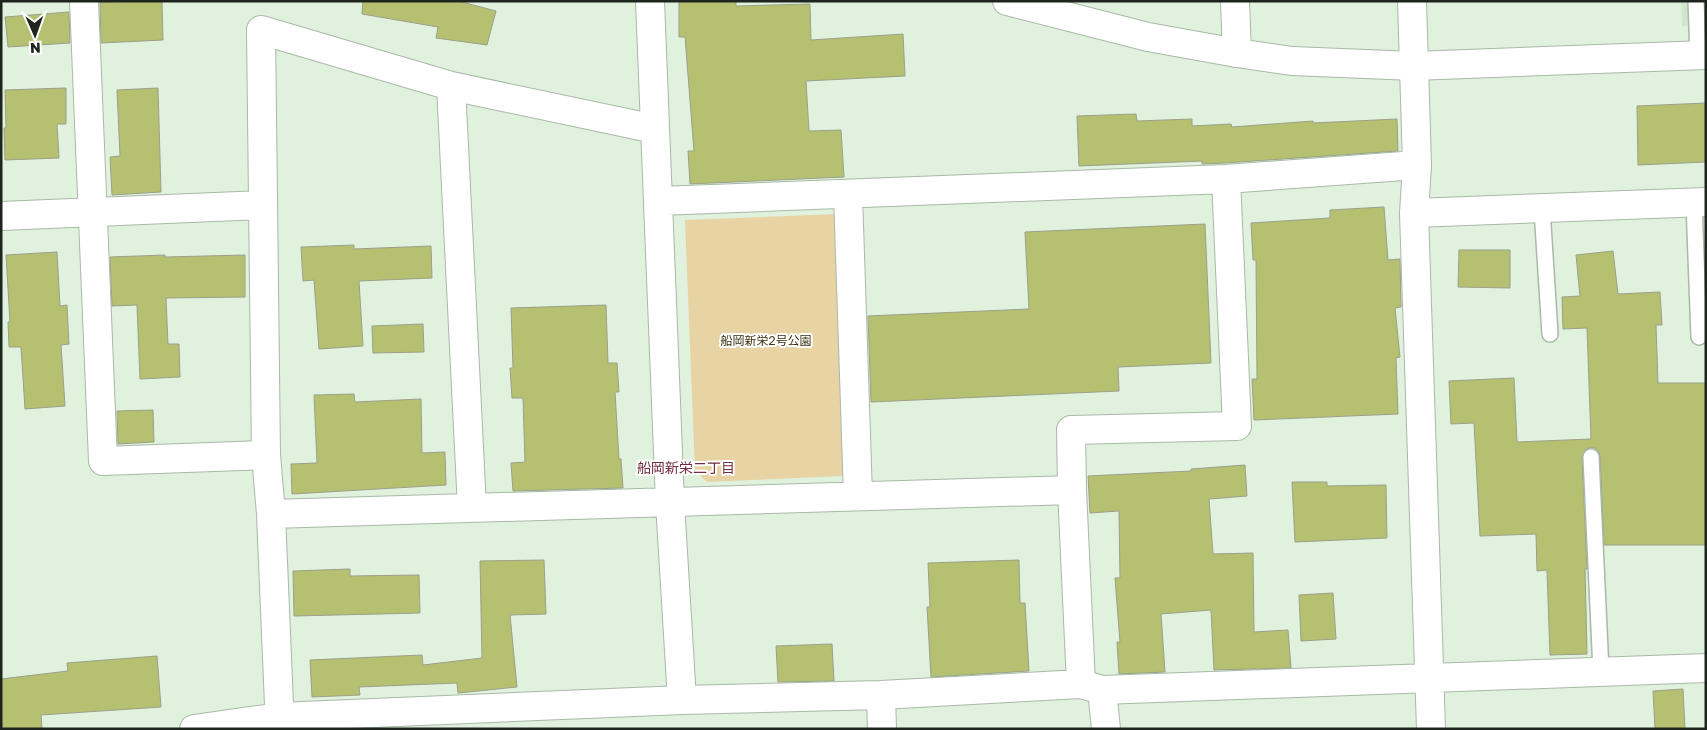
<svg xmlns="http://www.w3.org/2000/svg" width="1707" height="730" viewBox="0 0 1707 730" font-family="'Golos Text','Noto Sans JP',sans-serif">
<style>
.built{fill:#d0e7ce}
.green{fill:#e7d3a3}
.building{fill:#b5c171;stroke:#9ba08a}
.lines{fill:none;stroke-linecap:round;stroke-linejoin:round}
.service-casing{stroke:#a9b9a7;stroke-width:18}
.minor-casing{stroke:#a9b9a7;stroke-width:30}
.tertiary-casing{stroke:#a9b9a7;stroke-width:30}
.service{stroke:#fff;stroke-width:15}
.minor{stroke:#fff;stroke-width:28}
.tertiary{stroke:#fff;stroke-width:28}
.labels{text-anchor:middle;stroke-width:4;stroke-linejoin:round;paint-order:stroke}
.park-label{font-size:12px;fill:#3d300c;stroke:#fff}
.neighbourhood-label{font-size:14px;fill:#732d3f;stroke:#fff}
</style>
<rect width="100%" height="100%" fill="#e0f1de"/>
<path class="built" d="M 1681,1 L 1706,1 L 1706,25 L 1682,26 Z"/>
<path class="green" d="M 837,214 L 847,463 L 843,476 L 707,482 L 695,471 L 685,220 Z"/>
<path class="building" d="M 162,1 L 163,40 L 101,43 L 100,2 Z
M 363,1 L 458,1 L 496,11 L 487,45 L 436,38 L 438,27 L 362,14 Z
M 679,1 L 736,1 L 736,6 L 810,4 L 811,40 L 903,34 L 905,76 L 806,81 L 809,131 L 841,130 L 844,177 L 690,184 L 688,151 L 694,151 L 685,37 L 679,37 Z
M 69,12 L 70,43 L 8,47 L 5,17 Z
M 66,88 L 66,124 L 57,124 L 59,158 L 5,160 L 4,128 L 6,128 L 5,90 Z
M 158,88 L 161,192 L 112,195 L 110,157 L 120,156 L 117,90 Z
M 1706,103 L 1706,162 L 1638,165 L 1637,106 Z
M 1136,114 L 1137,121 L 1192,119 L 1192,126 L 1231,124 L 1232,127 L 1313,121 L 1313,123 L 1397,119 L 1398,151 L 1225,163 L 1202,164 L 1202,161 L 1079,166 L 1077,116 Z
M 1384,207 L 1388,260 L 1400,259 L 1401,307 L 1395,308 L 1400,357 L 1396,358 L 1398,414 L 1254,420 L 1252,379 L 1257,379 L 1256,260 L 1253,260 L 1251,223 L 1330,218 L 1330,210 Z
M 1205,224 L 1211,363 L 1118,367 L 1119,391 L 871,402 L 868,316 L 1029,309 L 1025,232 Z
M 354,245 L 354,249 L 431,246 L 432,278 L 359,281 L 363,346 L 319,349 L 314,280 L 303,281 L 301,247 Z
M 1459,250 L 1510,250 L 1510,288 L 1458,287 Z
M 1613,251 L 1618,294 L 1660,292 L 1662,325 L 1656,325 L 1658,383 L 1706,383 L 1706,545 L 1604,545 L 1600,456 L 1599,452 L 1595,448 L 1590,448 L 1586,449 L 1582,457 L 1587,569 L 1585,569 L 1587,654 L 1550,655 L 1547,570 L 1537,571 L 1536,534 L 1480,536 L 1474,423 L 1451,424 L 1449,381 L 1514,378 L 1517,442 L 1591,439 L 1587,328 L 1563,329 L 1562,297 L 1580,296 L 1576,255 Z
M 57,252 L 60,306 L 67,305 L 69,344 L 61,345 L 65,406 L 25,409 L 21,347 L 9,347 L 8,322 L 10,322 L 6,255 Z
M 165,255 L 165,257 L 245,255 L 245,297 L 166,298 L 168,344 L 179,344 L 180,377 L 140,379 L 137,305 L 112,306 L 110,257 Z
M 606,305 L 608,363 L 617,363 L 619,392 L 615,392 L 619,459 L 621,459 L 623,488 L 513,491 L 511,463 L 525,462 L 523,398 L 512,398 L 510,368 L 513,368 L 511,308 Z
M 423,324 L 424,352 L 373,353 L 372,326 Z
M 354,394 L 355,402 L 421,399 L 422,453 L 445,452 L 446,485 L 292,494 L 291,464 L 317,463 L 314,395 Z
M 153,410 L 154,442 L 118,444 L 117,411 Z
M 1245,465 L 1247,496 L 1209,499 L 1213,554 L 1253,553 L 1254,632 L 1288,630 L 1291,668 L 1214,670 L 1211,610 L 1161,614 L 1165,672 L 1119,674 L 1117,642 L 1120,642 L 1115,578 L 1120,578 L 1119,511 L 1090,513 L 1088,476 L 1191,471 L 1191,469 Z
M 1292,482 L 1327,482 L 1327,486 L 1386,485 L 1387,538 L 1295,542 Z
M 544,560 L 546,614 L 510,615 L 517,687 L 458,693 L 457,683 L 359,687 L 360,695 L 312,697 L 310,660 L 422,655 L 423,665 L 482,658 L 480,561 Z
M 1019,560 L 1020,603 L 1025,603 L 1029,671 L 931,677 L 927,607 L 930,607 L 928,563 Z
M 350,569 L 350,576 L 419,575 L 420,613 L 294,616 L 293,571 Z
M 1333,593 L 1336,639 L 1301,641 L 1299,595 Z
M 832,644 L 834,681 L 778,682 L 776,646 Z
M 157,656 L 161,707 L 41,715 L 42,729 L 1,729 L 1,679 L 68,671 L 67,663 Z
M 1683,689 L 1685,729 L 1655,729 L 1653,691 Z"/>
<g class="lines">
<g class="service-casing">
<path id="service" d="M 1696,1 L 1698,55
M 1694,203 L 1699,337
M 1542,209 L 1550,334
M 1591,457 L 1601,671"/>
</g>
<g class="minor-casing">
<path id="minor" d="M 84,1 L 103,461 L 266,455
M 650,1 L 670,503 L 682,700
M 1235,1 L 1237,53
M 1412,1 L 1417,165 L 1414,213 L 1431,729
M 451,86 L 472,508
M 848,194 L 858,496
M 659,201 L 1226,179 L 1417,165
M 1414,213 L 1706,202
M 1,216 L 262,205
M 271,514 L 1072,490
M 1081,684 L 1072,490 L 1071,430 L 1237,426 L 1226,179
M 1102,690 L 1106,729
M 881,695 L 882,729
M 194,729 L 279,717 L 682,700 L 881,695 L 1081,684 L 1102,690 L 1706,668
M 280,729 L 271,514 L 266,455 L 261,30 L 451,86 L 655,129"/>
</g>
<g class="tertiary-casing">
<path id="tertiary" d="M 1007,1 L 1148,37 L 1237,53 L 1292,61 L 1414,66 L 1706,55"/>
</g>
<use href="#service" class="service"/>
<use href="#minor" class="minor"/>
<use href="#tertiary" class="tertiary"/>
</g>
<g class="labels">
<g class="park-label">
<text x="766" y="345">船岡新栄2号公園</text>
</g>
<g class="neighbourhood-label">
<text x="686" y="473">船岡新栄二丁目</text>
</g>
</g>
<rect width="1707" height="730" fill="none" stroke="#1e251e" stroke-width="5"/>
<g transform="translate(35 35) rotate(178)" stroke="#ffffff" stroke-width="4" paint-order="stroke">
<path d="M0-4L9 19L0 12L-9 19Z" fill="#1e251e"/>
<text y="-8" font-size="14" font-weight="bold" text-anchor="middle" fill="#1e251e">N</text>
</g>
</svg>
